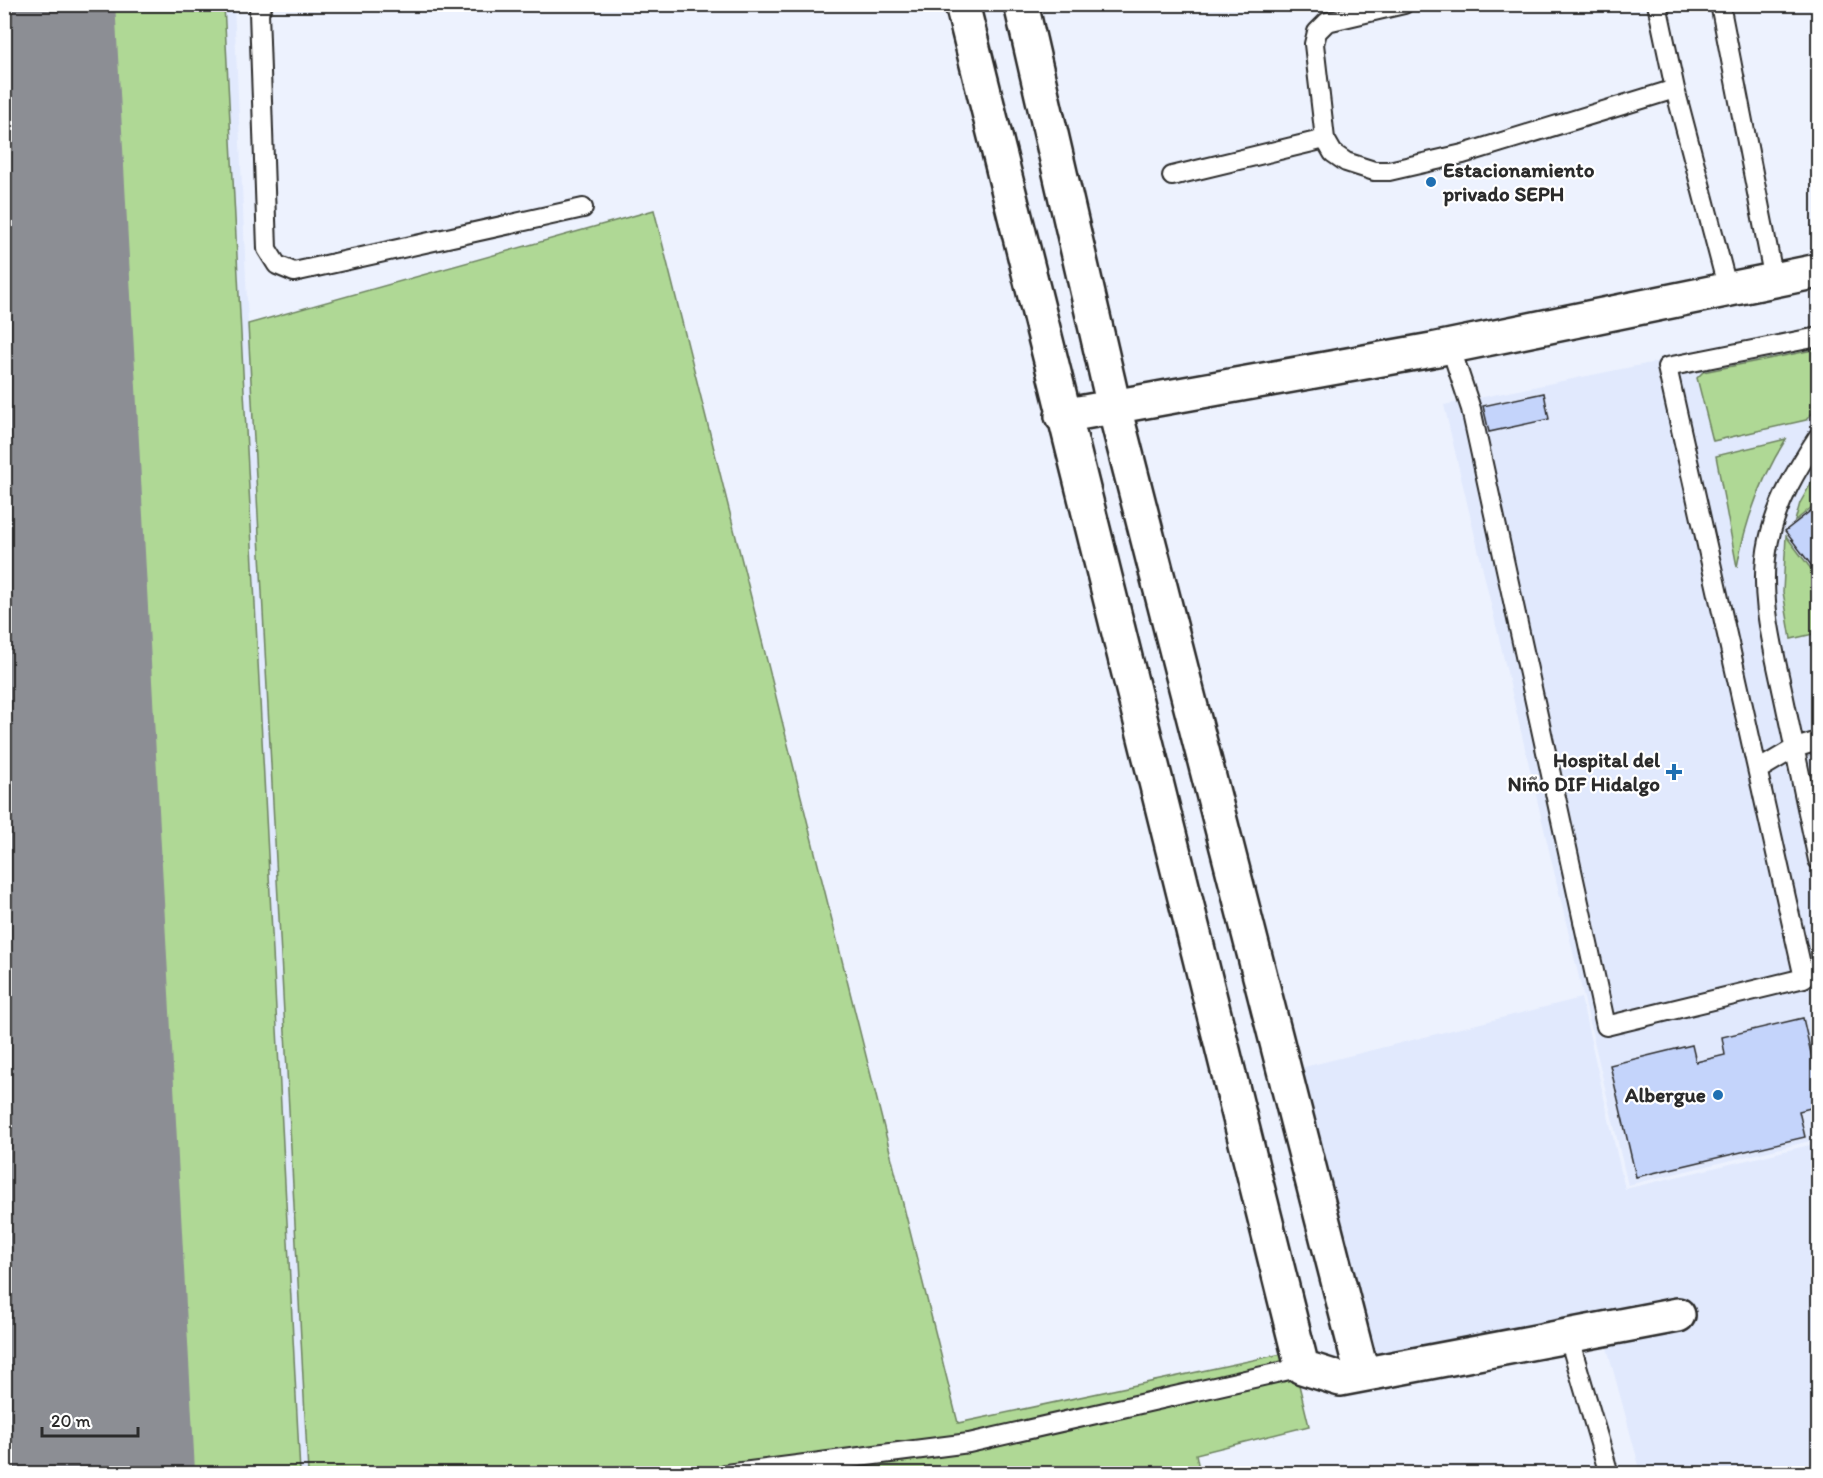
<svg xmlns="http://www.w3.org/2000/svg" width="1823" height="1478" viewBox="0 0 1823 1478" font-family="Itim,sans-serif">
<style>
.built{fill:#e1e9fd}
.green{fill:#afd895;stroke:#6d8260;stroke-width:1.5}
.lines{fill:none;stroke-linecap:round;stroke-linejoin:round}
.runway{stroke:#8c8e94;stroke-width:216}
.building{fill:#c4d4fb;stroke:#2b2b2b;stroke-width:1.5}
.service-casing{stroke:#2b2b2b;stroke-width:22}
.minor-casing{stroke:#2b2b2b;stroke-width:38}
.service{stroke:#fff;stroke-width:18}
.minor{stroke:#fff;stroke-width:33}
.poi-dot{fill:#1f6fb2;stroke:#fff;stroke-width:2}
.labels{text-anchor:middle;stroke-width:4.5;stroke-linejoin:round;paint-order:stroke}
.poi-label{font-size:21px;font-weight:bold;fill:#2b2b2b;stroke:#fff;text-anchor:end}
</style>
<rect width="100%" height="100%" fill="#edf2fe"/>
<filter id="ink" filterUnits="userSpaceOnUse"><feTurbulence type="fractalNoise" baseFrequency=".0167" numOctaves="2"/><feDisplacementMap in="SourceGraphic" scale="12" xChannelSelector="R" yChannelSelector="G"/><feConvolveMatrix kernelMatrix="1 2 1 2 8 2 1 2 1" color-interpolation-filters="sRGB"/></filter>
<g filter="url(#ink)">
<path class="built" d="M 5,5 L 234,5 L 248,324 L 308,1473 L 5,1474 Z
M 1818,329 L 1818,1139 L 1628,1185 L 1444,405 Z
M 1581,998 L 1625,1189 L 1818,1143 L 1818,1473 L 1641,1473 L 1602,1329 L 1360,1378 L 1276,1074 Z"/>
<path class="green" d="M 70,5 L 224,5 L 300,1473 L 151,1473 Z
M 654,210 L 958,1423 L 1291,1352 L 1309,1426 L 1196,1454 L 1200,1474 L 308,1473 L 248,324 Z
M 1818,349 L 1818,407 L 1806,420 L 1713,441 L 1697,378 L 1703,372 Z
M 1786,439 C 1761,479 1745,521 1737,567 L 1716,456 Z
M 1818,471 L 1818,502 L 1795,521 L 1800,503 Z
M 1786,536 L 1818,578 L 1818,633 L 1791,639 L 1783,592 Z
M 5,1124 L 23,1473 L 5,1473 Z"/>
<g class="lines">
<path class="runway" d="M 7,4 L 87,1474"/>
</g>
<path class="building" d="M 1544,393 L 1549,419 L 1489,432 L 1483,406 Z
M 1818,505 L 1818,574 L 1785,531 Z
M 1803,1018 L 1818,1084 L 1818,1106 L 1799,1111 L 1805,1137 L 1636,1177 L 1610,1065 L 1692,1045 L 1696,1062 L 1725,1055 L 1722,1037 Z"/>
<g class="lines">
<g class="service-casing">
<path id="service" d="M 263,4 L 259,12 L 267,249 L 277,265 L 294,272 L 583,208
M 1404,4 L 1327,22 L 1317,32 L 1314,44 L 1325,139 L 1333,153 L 1346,162 L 1374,171 L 1389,171 L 1463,154 L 1675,89
M 1657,4 L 1675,89 L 1728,290
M 1720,4 L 1774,280
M 1172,176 L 1325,139
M 1450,346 L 1471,409 L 1606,1026 L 1804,978 L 1667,367 L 1818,337
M 1818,437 C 1797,469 1777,502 1769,540 C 1757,593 1774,650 1785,703 C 1796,755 1807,807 1818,860
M 1758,770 L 1795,748 L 1818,741
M 1568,1335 L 1609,1474
M 726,1474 L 969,1443 L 1302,1367"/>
</g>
<g class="minor-casing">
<path id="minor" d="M 962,4 L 1302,1367 L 1340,1379 L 1678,1315
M 1021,4 L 1114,407 L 1362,1374
M 1062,416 L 1432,350 L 1818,271"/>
</g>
<use href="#service" class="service"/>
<use href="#minor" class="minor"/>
</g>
</g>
<g class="poi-dot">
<circle cx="1431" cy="182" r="6"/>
<path d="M1671 763h6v6h6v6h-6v6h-6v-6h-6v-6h6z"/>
<circle cx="1718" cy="1095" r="6"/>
</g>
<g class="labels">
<g class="poi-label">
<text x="1443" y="177" text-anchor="start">Estacionamiento<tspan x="1443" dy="24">privado SEPH</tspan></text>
<text x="1660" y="767">Hospital del<tspan x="1660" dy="24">Niño DIF Hidalgo</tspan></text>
<text x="1706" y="1102">Albergue</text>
</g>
</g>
<rect width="1823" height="1478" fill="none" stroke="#fff" stroke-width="24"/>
<rect x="12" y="12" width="1799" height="1454" fill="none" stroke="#2b2b2b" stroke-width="2" filter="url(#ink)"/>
<path d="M42 1427v9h96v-9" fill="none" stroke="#2b2b2b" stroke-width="3"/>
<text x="51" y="1427" font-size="18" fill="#2b2b2b" stroke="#ffffff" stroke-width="4.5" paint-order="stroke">20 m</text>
</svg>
